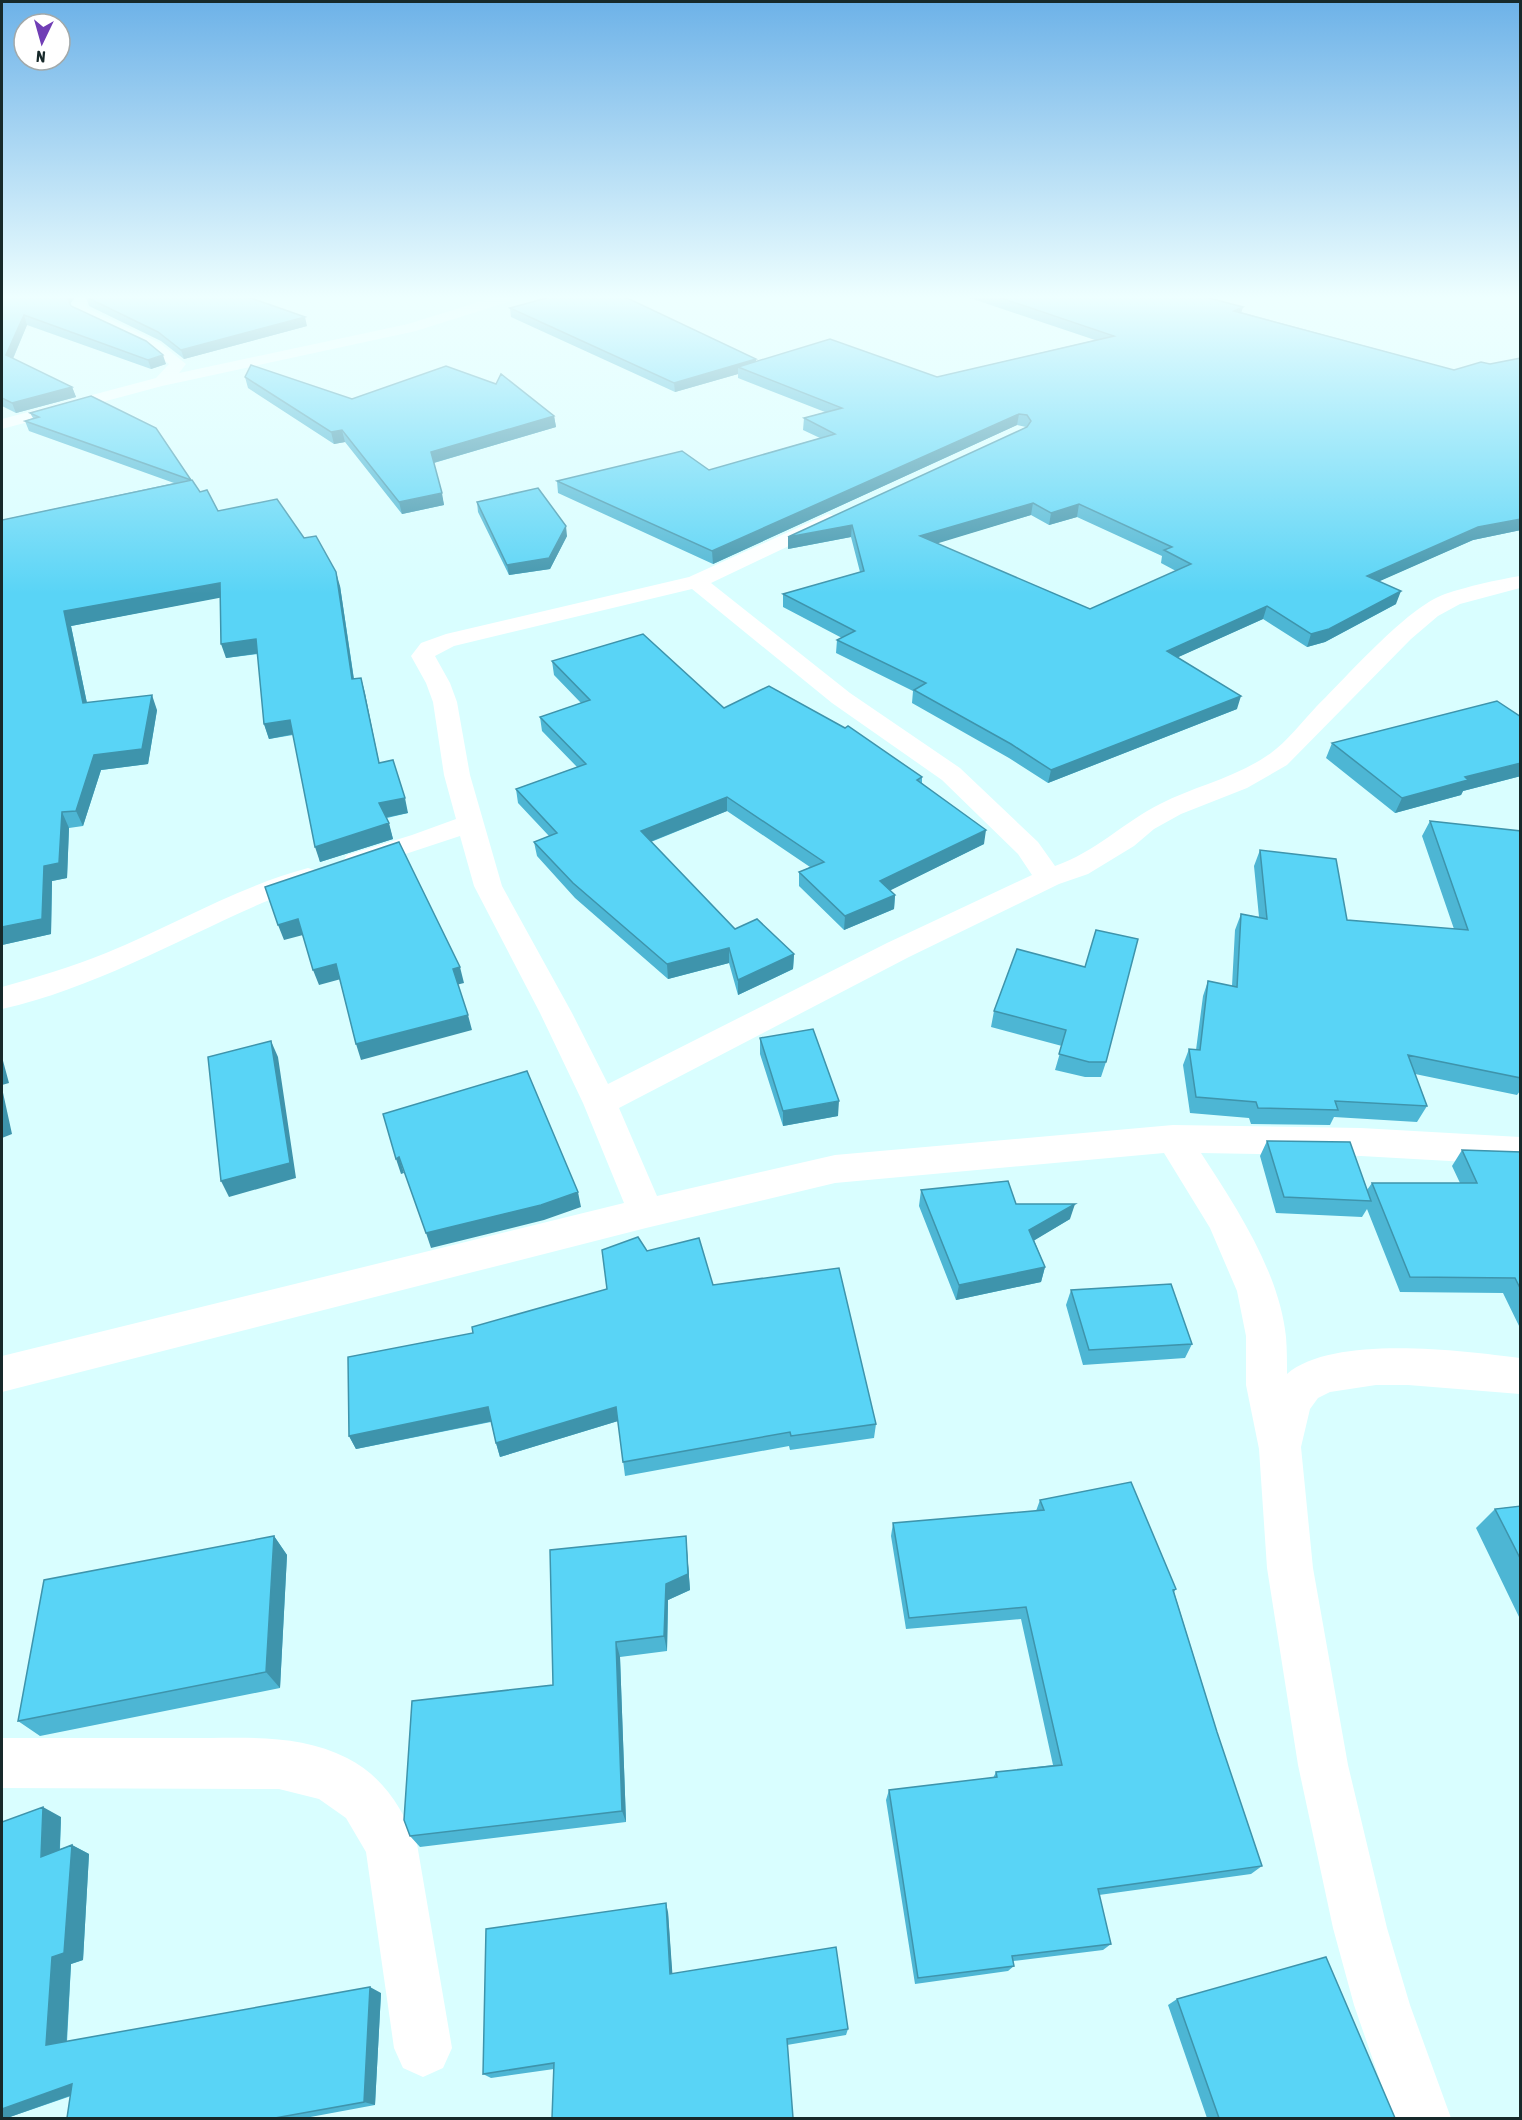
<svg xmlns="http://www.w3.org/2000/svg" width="1522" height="2120" viewBox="0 0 1522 2120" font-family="'Asap Condensed',sans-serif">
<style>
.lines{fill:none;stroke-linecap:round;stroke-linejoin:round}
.minor{fill:#fff;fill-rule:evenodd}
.wall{fill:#4db6d4;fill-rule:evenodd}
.shaded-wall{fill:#3e94ac}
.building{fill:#59d4f6;stroke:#3e94ac;stroke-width:1.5;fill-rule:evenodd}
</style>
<rect width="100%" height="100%" fill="#d9feff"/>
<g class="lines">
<path class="minor" d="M 77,297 L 92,297 L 86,304 L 87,308 L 160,343 L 186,364 L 179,373 L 408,324 L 495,297 L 516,297 L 514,300 L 416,331 L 162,386 L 2,429 L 2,419 L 156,378 L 169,364 L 150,349 L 75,313 L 72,303 Z
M 828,514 L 835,516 L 838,520 L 835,524 L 711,583 L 850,693 L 960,768 L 1038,842 L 1055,866 C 1094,853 1124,822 1160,804 C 1195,786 1235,778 1268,755 C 1286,743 1301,723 1316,707 C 1348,676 1406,608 1445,594 C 1469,586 1496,580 1520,576 L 1520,588 L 1460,604 L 1438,616 L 1411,639 L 1287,765 L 1247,788 L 1181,814 L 1154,829 L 1134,846 L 1088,874 L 1059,884 L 909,957 L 619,1108 L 657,1196 L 835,1155 L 1173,1125 L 1361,1128 L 1520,1137 L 1520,1165 L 1361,1156 L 1201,1153 C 1236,1207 1279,1271 1286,1337 C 1287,1349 1287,1362 1287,1374 C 1334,1334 1462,1351 1520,1358 L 1520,1394 L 1408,1385 L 1376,1385 L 1330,1392 L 1318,1398 L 1310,1409 L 1301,1447 L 1313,1568 L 1348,1765 L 1387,1928 L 1410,2005 L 1451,2118 L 1393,2118 L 1354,2005 L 1333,1928 L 1298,1765 L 1267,1568 L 1259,1449 L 1246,1385 L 1246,1336 L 1237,1291 L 1210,1228 L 1164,1153 L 835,1183 L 646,1228 L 2,1392 L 2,1356 L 624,1203 L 583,1103 L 540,1013 L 474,886 L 460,836 L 357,870 L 347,867 L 343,861 L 347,855 L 412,835 L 456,819 L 444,775 L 433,702 L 426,683 L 411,656 L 421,643 L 446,634 L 689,577 ZM 692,589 L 832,703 L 942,780 L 1018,854 L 1032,875 L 887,943 L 608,1084 L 572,1013 L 502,886 L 470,775 L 457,702 L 450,683 L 435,656 L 454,646 Z
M 308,868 L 318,871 L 322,877 L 318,883 C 299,890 280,895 262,903 C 175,941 94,988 2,1009 L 2,987 C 37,977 72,967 106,953 C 174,925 237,887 308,868 Z
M 2,1738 C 60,1738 118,1738 176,1738 C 232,1739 295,1731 347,1758 C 383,1776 402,1808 417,1844 L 452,2048 L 443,2068 L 423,2077 L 403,2068 L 394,2048 L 366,1852 L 346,1818 L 319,1799 L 279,1789 L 2,1788 Z"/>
</g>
<path class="wall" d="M 2,297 L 75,297 L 70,304 L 71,306 L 166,364 L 151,369 L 27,325 L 13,359 L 72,387 L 76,397 L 16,413 L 2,406 Z
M 86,297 L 307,326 L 184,359 L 161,341 L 89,306 Z
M 967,297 L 1205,297 L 1241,312 L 1454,370 L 1490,364 L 1521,358 L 1521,530 L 1473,540 L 1379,581 L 1396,604 L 1325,642 L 1307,647 L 1263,619 L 1178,657 L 1237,709 L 1048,783 L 1009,758 L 912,703 L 913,691 L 836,653 L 837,640 L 842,638 L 783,607 L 783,594 L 860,572 L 851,537 L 788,549 L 1026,427 L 1017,425 L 713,564 L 558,493 L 557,481 L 709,470 L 820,438 L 803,430 L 804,418 L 825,412 L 738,378 L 738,374 L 675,392 L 511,317 L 510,308 L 756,359 L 756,362 L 937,377 L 1095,340 ZM 1031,515 L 1049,525 L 1077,517 L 1162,556 L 1161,563 L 1176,571 L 1090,609 L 936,543 Z
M 245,377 L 352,399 L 554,416 L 556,427 L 434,463 L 444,505 L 402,514 L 345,442 L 334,444 L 248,388 Z
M 30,413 L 191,480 L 200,492 L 218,511 L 304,538 L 340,586 L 354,679 L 361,678 L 379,762 L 408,813 L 387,818 L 393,839 L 320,862 L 293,735 L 269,739 L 264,724 L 258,654 L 226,658 L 220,597 L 71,626 L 87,703 L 157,710 L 148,764 L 101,770 L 83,826 L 69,828 L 67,878 L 52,881 L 51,934 L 2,945 L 2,520 L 174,483 L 29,431 L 25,421 L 33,418 Z
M 477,502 L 567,536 L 550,569 L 509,575 L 478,512 Z
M 552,661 L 724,708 L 922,777 L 922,783 L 984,844 L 890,890 L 895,895 L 894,909 L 844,930 L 799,886 L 799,872 L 810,867 L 727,811 L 651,842 L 735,929 L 794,954 L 793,969 L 738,995 L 729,963 L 668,979 L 575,898 L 537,856 L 534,842 L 549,836 L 518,803 L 516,789 L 577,767 L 542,731 L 540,717 L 581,703 L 554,675 Z
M 1521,717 L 1521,776 L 1463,791 L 1461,795 L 1395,813 L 1326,758 L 1332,743 Z
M 1430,821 L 1521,831 L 1521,1091 L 1520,1091 L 1517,1095 L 1415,1074 L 1427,1106 L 1417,1122 L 1334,1117 L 1330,1125 L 1251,1124 L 1249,1118 L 1190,1113 L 1183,1065 L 1189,1049 L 1196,1050 L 1203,996 L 1208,981 L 1232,986 L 1235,930 L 1241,914 L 1259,917 L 1254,866 L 1260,850 L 1347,920 L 1454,929 L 1422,836 Z
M 1017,949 L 1106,1062 L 1101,1077 L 1085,1077 L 1055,1070 L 1062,1046 L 991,1027 L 994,1011 Z
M 760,1038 L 838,1116 L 783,1126 L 760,1054 Z
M 1267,1141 L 1367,1190 L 1372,1183 L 1460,1183 L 1452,1166 L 1462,1150 L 1521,1152 L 1521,1330 L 1503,1293 L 1400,1292 L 1367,1209 L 1362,1217 L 1276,1213 L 1260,1156 Z
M 921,1190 L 1016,1204 L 1070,1219 L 1034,1240 L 1045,1267 L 1041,1282 L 956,1300 L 919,1206 Z
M 647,1251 L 713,1285 L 876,1424 L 874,1438 L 790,1450 L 789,1446 L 625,1476 L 618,1421 L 500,1457 L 496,1443 L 491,1422 L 356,1449 L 349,1436 L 473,1333 L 607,1289 Z
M 1071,1290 L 1192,1344 L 1185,1358 L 1083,1365 L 1066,1305 Z
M 1040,1500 L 1176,1589 L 1174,1592 L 1217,1732 L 1262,1866 L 1251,1874 L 1099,1895 L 1111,1944 L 1103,1950 L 1013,1961 L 1014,1966 L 1008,1971 L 915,1984 L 886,1800 L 889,1790 L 993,1778 L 996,1772 L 1053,1765 L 1021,1619 L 906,1629 L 891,1536 L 893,1523 L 1036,1511 Z
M 1521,1506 L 1521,1621 L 1476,1528 L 1495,1509 Z
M 274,1536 L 287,1555 L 280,1688 L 40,1736 L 18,1721 Z
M 687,1552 L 690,1590 L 668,1600 L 667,1651 L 620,1657 L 626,1822 L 420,1847 L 410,1836 Z
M 61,1817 L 60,1849 L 72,1845 L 89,1854 L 83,1960 L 71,1964 L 67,2042 L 381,1993 L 375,2105 L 305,2118 L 67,2118 L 71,2096 L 7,2118 Z
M 668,1912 L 672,1974 L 848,2029 L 846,2035 L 787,2045 L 554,2069 L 491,2078 L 483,2074 Z
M 1177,1999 L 1395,2118 L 1207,2118 L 1168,2005 Z"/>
<path class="shaded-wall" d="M 67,297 L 75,297 L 70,304 Z
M 1243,307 L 1240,317 L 1234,311 Z
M 24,315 L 27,325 L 10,365 L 6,355 Z
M 305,317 L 307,326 L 184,359 L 181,350 Z
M 163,355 L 166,364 L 151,369 L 148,360 Z
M 756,359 L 756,369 L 738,367 L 738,374 L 675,392 L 674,383 Z
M 72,387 L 76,397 L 16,413 L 12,403 Z
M 1019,414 L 1017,425 L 713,564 L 712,551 Z
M 554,416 L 556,427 L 433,463 L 431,452 Z
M 342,430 L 345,442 L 334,444 L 331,432 Z
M 442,493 L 444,505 L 402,514 L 399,502 Z
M 1033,503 L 1031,515 L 919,549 L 920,536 Z
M 1079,504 L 1077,517 L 1049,525 L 1051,513 Z
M 1521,519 L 1521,530 L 1473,540 L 1362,589 L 1367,576 L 1478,527 Z
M 852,525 L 851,537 L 788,549 L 788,537 Z
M 566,526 L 567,536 L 550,569 L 509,575 L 507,565 Z
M 336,572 L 340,586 L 356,694 L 352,679 Z
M 220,583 L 224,597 L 71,626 L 90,718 L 83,703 L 64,611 Z
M 1401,591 L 1396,604 L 1325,642 L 1307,647 L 1311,634 Z
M 1267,606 L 1263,619 L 1163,664 L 1167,651 Z
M 256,639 L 261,653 L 226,658 L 221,644 Z
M 361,678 L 365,693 L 382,778 L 379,763 Z
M 152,695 L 157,710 L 148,764 L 101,770 L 83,826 L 76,811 L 94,755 Z
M 1241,696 L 1237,709 L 1048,783 L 1051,770 Z
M 290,720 L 294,734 L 269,739 L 264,724 Z
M 1521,763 L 1521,776 L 1463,791 L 1461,795 L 1395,813 L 1402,798 L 1465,777 Z
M 727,797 L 727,811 L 642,845 L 641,831 Z
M 405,798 L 408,813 L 383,818 L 379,803 Z
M 62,812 L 69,828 L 67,878 L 52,881 L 51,934 L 2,945 L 2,927 L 44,866 Z
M 389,823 L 393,839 L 320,862 L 315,847 Z
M 986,830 L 984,844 L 879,896 L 880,881 Z
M 895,895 L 894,909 L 844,930 L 845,916 Z
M 298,919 L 303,935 L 284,940 L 278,925 Z
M 729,948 L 729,963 L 668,979 L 667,964 Z
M 794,954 L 793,969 L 738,995 L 738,980 Z
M 336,964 L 341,979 L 319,985 L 313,970 Z
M 460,967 L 464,983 L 456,985 L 453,969 Z
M 468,1015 L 472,1030 L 361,1060 L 356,1044 Z
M 271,1041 L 278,1057 L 296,1178 L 229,1197 L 221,1181 Z
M 2,1057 L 9,1083 L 2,1085 Z
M 2,1088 L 12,1134 L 2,1138 Z
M 839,1101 L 838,1116 L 783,1126 L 783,1111 Z
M 399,1157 L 404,1173 L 401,1174 L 396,1159 Z
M 578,1192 L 581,1207 L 544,1220 L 431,1248 L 426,1233 Z
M 1075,1204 L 1070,1219 L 1025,1246 L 1029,1230 Z
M 1045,1267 L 1041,1282 L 956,1300 L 959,1285 Z
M 488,1407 L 493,1421 L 356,1449 L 349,1436 Z
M 616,1407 L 618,1421 L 500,1457 L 496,1443 Z
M 274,1536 L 287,1555 L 280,1688 L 266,1672 Z
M 686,1536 L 690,1590 L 668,1600 L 667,1651 L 664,1636 L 666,1584 Z
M 616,1642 L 620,1657 L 626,1822 L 622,1811 Z
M 43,1807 L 61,1817 L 59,1866 L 41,1857 Z
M 72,1845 L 89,1854 L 83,1960 L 71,1964 L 66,2050 L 46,2045 L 52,1957 Z
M 666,1903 L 668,1912 L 673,1982 L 670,1974 Z
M 370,1987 L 381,1993 L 375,2105 L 364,2102 Z
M 72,2084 L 92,2088 L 7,2118 L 2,2118 L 2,2109 Z"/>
<path class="building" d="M 2,297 L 67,297 L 71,306 L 146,341 L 163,355 L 148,360 L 24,315 L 6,355 L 72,387 L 12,403 L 2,398 Z
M 86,297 L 248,297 L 305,317 L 181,350 L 158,332 Z
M 550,297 L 625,297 L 756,359 L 674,383 L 510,308 Z
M 998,297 L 1205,297 L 1243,307 L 1234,311 L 1454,370 L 1481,362 L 1490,364 L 1521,358 L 1521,519 L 1478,527 L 1367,576 L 1401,591 L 1329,629 L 1311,634 L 1267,606 L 1167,651 L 1241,696 L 1051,770 L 1011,744 L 914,690 L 926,683 L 837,640 L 855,631 L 783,594 L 864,571 L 852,525 L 788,537 L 1027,427 L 1031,421 L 1027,415 L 1019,414 L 712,551 L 557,481 L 682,451 L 709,470 L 835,434 L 804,418 L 842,408 L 738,367 L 830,339 L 937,377 L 1114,336 ZM 1033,503 L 1051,513 L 1079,504 L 1172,547 L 1164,550 L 1191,564 L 1090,609 L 920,536 Z
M 251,365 L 352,399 L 446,366 L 496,384 L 501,374 L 554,416 L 431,452 L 442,493 L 399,502 L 342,430 L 331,432 L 245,377 Z
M 91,396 L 156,428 L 191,480 L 25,421 L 39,417 L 30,413 Z
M 192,480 L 200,492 L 207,490 L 218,511 L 277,499 L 304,538 L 316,536 L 336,572 L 352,679 L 361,678 L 379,763 L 393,760 L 405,798 L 379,803 L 389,823 L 315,847 L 290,720 L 264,724 L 256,639 L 221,644 L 220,583 L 64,611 L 83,703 L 152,695 L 142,749 L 94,755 L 76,811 L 62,812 L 59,863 L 44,866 L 42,919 L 2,927 L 2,520 Z
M 538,488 L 566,526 L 549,558 L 507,565 L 477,502 Z
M 643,634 L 724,708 L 769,686 L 845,728 L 848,726 L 922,777 L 917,780 L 986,830 L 880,881 L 895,895 L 845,916 L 799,872 L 824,862 L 727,797 L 641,831 L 735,929 L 757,919 L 794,954 L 738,980 L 729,948 L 667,964 L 573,883 L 534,842 L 557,833 L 516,789 L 586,764 L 540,717 L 590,700 L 552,661 Z
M 1497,701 L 1521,717 L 1521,763 L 1465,777 L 1468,780 L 1402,798 L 1332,743 Z
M 1430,821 L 1521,831 L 1521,1078 L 1408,1055 L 1427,1106 L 1335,1101 L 1338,1110 L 1258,1108 L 1256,1102 L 1196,1097 L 1189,1049 L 1200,1050 L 1208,981 L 1237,987 L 1241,914 L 1267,919 L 1260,850 L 1336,859 L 1347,920 L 1468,930 Z
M 399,842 L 460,967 L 453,969 L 468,1015 L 356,1044 L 336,964 L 313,970 L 298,919 L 278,925 L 265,887 Z
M 1096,930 L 1138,939 L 1106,1062 L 1089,1062 L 1059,1054 L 1066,1030 L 994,1011 L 1017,949 L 1085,967 Z
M 813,1029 L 839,1101 L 783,1111 L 760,1038 Z
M 271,1041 L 290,1163 L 221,1181 L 208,1057 Z
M 527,1071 L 578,1192 L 541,1205 L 426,1233 L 399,1157 L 396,1159 L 383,1114 Z
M 1267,1141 L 1350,1142 L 1371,1201 L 1284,1197 Z
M 1462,1150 L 1521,1152 L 1521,1290 L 1515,1278 L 1410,1277 L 1372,1183 L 1477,1183 Z
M 1008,1181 L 1016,1204 L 1075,1204 L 1029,1230 L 1045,1267 L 959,1285 L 921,1190 Z
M 638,1237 L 647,1251 L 699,1238 L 713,1285 L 839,1268 L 876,1424 L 791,1436 L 790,1432 L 623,1462 L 616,1407 L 496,1443 L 488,1407 L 349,1436 L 348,1357 L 473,1333 L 472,1327 L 607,1289 L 602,1250 Z
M 1171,1284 L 1192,1344 L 1089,1350 L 1071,1290 Z
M 1131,1482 L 1176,1589 L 1173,1590 L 1217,1732 L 1262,1866 L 1098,1889 L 1111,1944 L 1012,1956 L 1014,1966 L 918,1978 L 889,1790 L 997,1777 L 996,1772 L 1062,1765 L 1026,1607 L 909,1618 L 893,1523 L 1044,1510 L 1040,1500 Z
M 1521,1506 L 1521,1560 L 1495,1509 Z
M 274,1536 L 266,1672 L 18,1721 L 44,1580 Z
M 686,1536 L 688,1574 L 666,1584 L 664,1636 L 616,1642 L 622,1811 L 410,1836 L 404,1820 L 412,1701 L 553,1685 L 550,1550 Z
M 43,1807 L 41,1857 L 72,1845 L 64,1953 L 52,1957 L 46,2045 L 370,1987 L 364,2102 L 275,2118 L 67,2118 L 72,2084 L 2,2109 L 2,1822 Z
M 666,1903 L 670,1974 L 836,1947 L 848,2029 L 787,2039 L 793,2118 L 552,2118 L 554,2063 L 483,2074 L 486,1929 Z
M 1326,1957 L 1395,2118 L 1219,2118 L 1177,1999 Z"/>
<linearGradient id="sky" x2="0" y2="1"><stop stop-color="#6db2e8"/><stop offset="0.5" stop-color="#eff"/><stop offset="1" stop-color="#eff" stop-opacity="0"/></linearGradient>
<rect width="1522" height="594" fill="url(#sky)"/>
<rect width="1522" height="2120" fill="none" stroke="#17292a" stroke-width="6"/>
<g transform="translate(42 42) rotate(185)"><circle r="28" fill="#ffffff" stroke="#a2a9aa" stroke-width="1.5"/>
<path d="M0-4.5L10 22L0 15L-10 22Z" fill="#703eb5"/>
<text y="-9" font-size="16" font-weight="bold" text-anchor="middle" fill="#17292a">N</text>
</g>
</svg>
